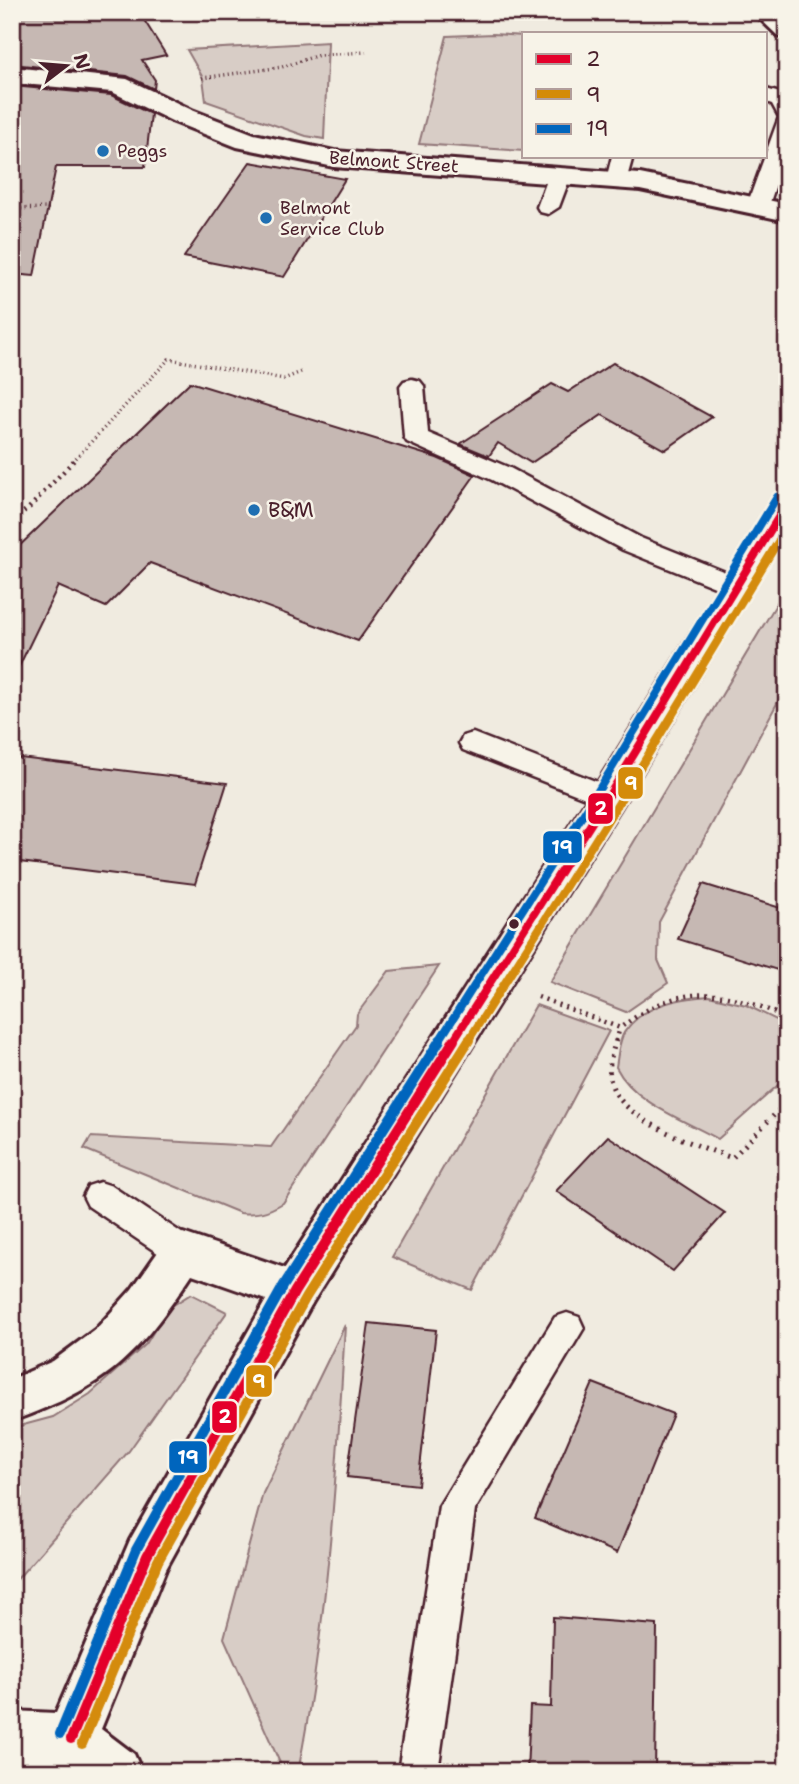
<svg xmlns="http://www.w3.org/2000/svg" width="799" height="1784" viewBox="0 0 799 1784" font-family="'Shantell Sans',sans-serif">
<style>
.green{fill:#d8cdc6;stroke:#917678;stroke-width:2}
.building{fill:#c6b8b3;stroke:#4a1f2b;stroke-width:2}
.lines{fill:none;stroke-linecap:round;stroke-linejoin:round}
.service-casing{stroke:#4a1f2b;stroke-width:5}
.minor-casing{stroke:#4a1f2b;stroke-width:6}
.primary-casing{stroke:#4a1f2b;stroke-width:6}
.path-far2{stroke:#4a1f2b;stroke-width:3.5;stroke-dasharray:1 3.5;stroke-linecap:butt}
.path-far1{stroke:#4a1f2b;stroke-width:4.5;stroke-dasharray:2 5;stroke-linecap:butt}
.path{stroke:#4a1f2b;stroke-width:5;stroke-dasharray:2 6;stroke-linecap:butt}
.service{fill:#f7f3e8;fill-rule:evenodd}
.minor{fill:#f7f3e8;fill-rule:evenodd}
.primary{fill:#f7f3e8;fill-rule:evenodd}
.bus-1-far1-casing{stroke:#f7f3e8;stroke-width:13}
.bus-1-casing{stroke:#f7f3e8;stroke-width:16}
.bus-2-far1-casing{stroke:#f7f3e8;stroke-width:13}
.bus-2-casing{stroke:#f7f3e8;stroke-width:16}
.bus-3-far1-casing{stroke:#f7f3e8;stroke-width:13}
.bus-3-casing{stroke:#f7f3e8;stroke-width:16}
.bus-1-far1{stroke:#e4002b;stroke-width:8}
.bus-1{stroke:#e4002b;stroke-width:10}
.bus-2-far1{stroke:#d48b09;stroke-width:8}
.bus-2{stroke:#d48b09;stroke-width:10}
.bus-3-far1{stroke:#0065bd;stroke-width:8}
.bus-3{stroke:#0065bd;stroke-width:10}
.poi-dot{fill:#1f6fb2;stroke:#f7f3e8;stroke-width:2.5}
.bus-dot{fill:#4a1f2b;stroke:#f7f3e8;stroke-width:2.5}
.labels{text-anchor:middle;stroke-width:5;stroke-linejoin:round;paint-order:stroke}
.far-poi-label{font-size:18px;fill:#4a1f2b;stroke:#f7f3e8;text-anchor:start}
.far-street-label{font-size:18px;fill:#4a1f2b;stroke:#f7f3e8}
.poi-label{font-size:21px;fill:#4a1f2b;stroke:#f7f3e8;text-anchor:start}
.line-badge{stroke:#f7f3e8;stroke-width:2.5}
.badge-label{font-size:19px;text-anchor:middle;font-weight:bold;fill:#fff}
</style>
<rect width="100%" height="100%" fill="#f0ebe0"/>
<filter id="ink" filterUnits="userSpaceOnUse"><feTurbulence type="fractalNoise" baseFrequency=".0143" numOctaves="2"/><feDisplacementMap in="SourceGraphic" scale="14" xChannelSelector="R" yChannelSelector="G"/><feConvolveMatrix kernelMatrix="1 2 1 2 8 2 1 2 1" color-interpolation-filters="sRGB"/></filter>
<g filter="url(#ink)">
<path class="green" d="M 493,34 L 524,36 L 524,151 L 419,144 L 447,36 Z
M 328,42 L 324,139 L 306,136 L 206,101 L 203,78 L 187,50 Z
M 787,586 L 787,692 L 781,696 L 659,922 L 658,960 L 668,983 L 626,1012 L 550,982 Z
M 439,966 L 283,1203 C 268,1212 257,1215 240,1213 L 84,1149 L 91,1137 L 271,1147 L 356,1025 L 357,1014 L 389,971 Z
M 709,996 L 746,1005 L 787,1025 L 787,1077 L 718,1139 C 684,1120 634,1103 616,1067 C 618,1056 619,1038 626,1030 C 645,1004 680,998 709,996 Z
M 536,1005 L 609,1031 L 472,1290 L 392,1257 Z
M 191,1294 L 227,1312 L 129,1451 L 12,1585 L 12,1428 L 53,1417 L 90,1394 L 146,1344 L 167,1309 Z
M 345,1325 C 337,1474 327,1625 298,1772 L 284,1772 L 224,1638 L 263,1493 Z"/>
<path class="building" d="M 12,12 L 139,12 L 166,55 L 142,60 L 155,80 L 154,89 L 127,76 L 12,64 Z
M 12,86 L 111,95 L 151,114 L 145,167 L 56,167 L 34,276 L 12,274 Z
M 250,162 L 345,179 L 284,277 L 184,257 Z
M 613,363 L 712,417 L 665,450 L 602,415 L 531,463 L 498,443 L 489,456 L 460,444 L 552,384 L 568,392 Z
M 190,382 L 437,458 L 475,475 L 358,641 L 150,563 L 106,607 L 58,586 L 12,681 L 12,553 Z
M 12,757 L 227,783 L 195,884 L 12,861 Z
M 703,884 L 787,910 L 787,973 L 678,939 Z
M 608,1136 L 725,1213 L 673,1271 L 556,1191 Z
M 369,1323 L 436,1330 L 418,1485 L 347,1477 Z
M 593,1383 L 673,1414 L 617,1553 L 535,1518 Z
M 553,1617 L 657,1625 L 655,1772 L 527,1772 L 530,1706 L 551,1707 Z"/>
<g class="lines">
<g class="service-casing">
<path id="service" d="M 766,89 L 787,95 L 787,152 L 768,208 L 757,215 L 746,208 L 779,117 L 772,104 L 766,102 Z
M 612,156 L 633,156 L 625,185 L 617,186 L 606,180 Z
M 560,169 L 571,175 L 559,207 L 548,214 L 540,212 L 537,207 L 549,175 Z
M 412,379 L 420,381 L 424,386 L 428,433 L 510,468 L 641,538 L 745,580 L 749,586 L 745,592 L 736,595 L 727,592 L 623,550 L 492,480 L 407,442 L 404,437 L 400,386 L 404,381 Z
M 473,733 L 618,790 L 622,797 L 618,804 L 608,807 L 463,750 L 459,743 L 463,736 Z
M 100,1182 L 112,1186 L 195,1242 L 200,1252 L 195,1262 L 183,1267 L 171,1262 L 88,1206 L 83,1196 L 88,1186 Z
M 567,1313 L 579,1317 L 584,1328 L 475,1510 L 438,1772 L 398,1772 L 439,1506 L 555,1317 Z"/>
</g>
<g class="minor-casing">
<path id="minor" d="M 12,67 L 127,79 L 192,110 L 254,134 L 334,151 L 640,174 L 787,204 L 787,221 L 640,190 L 334,167 L 237,147 L 174,122 L 112,92 L 12,83 Z
M 183,1233 L 311,1277 L 317,1291 L 311,1305 L 295,1310 L 192,1274 C 136,1358 108,1386 12,1421 L 12,1379 L 53,1361 L 96,1329 L 132,1289 L 167,1239 Z"/>
</g>
<g class="primary-casing">
<path id="primary" d="M 753,12 L 780,12 L 787,18 L 787,39 L 778,36 Z
M 787,493 L 787,531 L 621,807 L 311,1305 L 166,1569 L 101,1729 L 134,1754 L 142,1772 L 73,1772 L 63,1764 L 12,1763 L 12,1711 L 56,1713 L 130,1540 L 279,1277 L 595,787 L 771,503 L 775,496 Z"/>
</g>
<path class="path-far2" d="M 202,78 L 282,67 L 319,55 L 366,52
M 12,209 L 49,208
M 76,458 L 169,359 L 284,379 L 301,372"/>
<path class="path-far1" d="M 12,520 L 29,508 L 77,457
M 538,997 L 620,1028 C 679,982 722,988 787,1018
M 616,1041 L 620,1028"/>
<path class="path" d="M 616,1040 C 612,1053 607,1068 611,1082 C 619,1120 699,1146 732,1158 L 787,1102"/>
<use href="#service" class="service"/>
<use href="#minor" class="minor"/>
<use href="#primary" class="primary"/>
<g class="bus-1-far1-casing">
<path id="bus-1-far1" d="M 453,1041 L 608,797 L 787,503"/>
</g>
<g class="bus-1-casing">
<path id="bus-1" d="M 71,1739 L 147,1556 L 295,1291 L 454,1040"/>
</g>
<g class="bus-2-far1-casing">
<path id="bus-2-far1" d="M 468,1041 L 618,804 L 787,527"/>
</g>
<g class="bus-2-casing">
<path id="bus-2" d="M 82,1744 L 158,1561 L 306,1297 L 469,1040"/>
</g>
<g class="bus-3-far1-casing">
<path id="bus-3-far1" d="M 439,1041 L 598,791 L 777,497"/>
</g>
<g class="bus-3-casing">
<path id="bus-3" d="M 60,1734 L 136,1550 L 284,1285 L 440,1040"/>
</g>
<use href="#bus-1-far1" class="bus-1-far1"/>
<use href="#bus-1" class="bus-1"/>
<use href="#bus-2-far1" class="bus-2-far1"/>
<use href="#bus-2" class="bus-2"/>
<use href="#bus-3-far1" class="bus-3-far1"/>
<use href="#bus-3" class="bus-3"/>
</g>
</g>
<g class="poi-dot">
<circle cx="103" cy="151" r="7"/>
<circle cx="266" cy="218" r="7"/>
<circle cx="254" cy="510" r="7"/>
</g>
<circle class="bus-dot" cx="514" cy="924" r="6"/>
<g class="labels">
<g class="far-poi-label">
<text x="117" y="157">Peggs</text>
<text x="280" y="214">Belmont<tspan x="280" dy="21">Service Club</tspan></text>
</g>
<g class="far-street-label">
<text transform="translate(394 162) rotate(4)" y="6">Belmont Street</text>
</g>
<g class="poi-label">
<text x="268" y="517">B&amp;M</text>
</g>
</g>
<g class="line-badge">
<rect x="617" y="766" width="27" height="34" rx="7" fill="#d48b09"/>
<rect x="587" y="792" width="27" height="33" rx="7" fill="#e4002b"/>
<rect x="542" y="830" width="41" height="34" rx="7" fill="#0065bd"/>
<rect x="245" y="1364" width="28" height="34" rx="7" fill="#d48b09"/>
<rect x="211" y="1400" width="27" height="34" rx="7" fill="#e4002b"/>
<rect x="168" y="1440" width="40" height="34" rx="7" fill="#0065bd"/>
</g>
<g class="badge-label">
<text x="631" y="790">9</text>
<text x="601" y="815">2</text>
<text x="562" y="854">19</text>
<text x="259" y="1388">9</text>
<text x="225" y="1423">2</text>
<text x="188" y="1464">19</text>
</g>
<rect width="799" height="1784" fill="none" stroke="#f7f3e8" stroke-width="42"/>
<rect x="21" y="21" width="757" height="1742" fill="none" stroke="#4a1f2b" stroke-width="2.5" filter="url(#ink)"/>
<rect x="522" y="32" width="245" height="126" fill="#f7f3e8" stroke="#b29e9c" stroke-width="2"/>
<rect x="536" y="54" width="35" height="10" fill="#e4002b" stroke="#b29e9c" stroke-width="2"/>
<text x="586" y="66" font-size="21" fill="#4a1f2b">2</text>
<rect x="536" y="89" width="35" height="10" fill="#d48b09" stroke="#b29e9c" stroke-width="2"/>
<text x="586" y="102" font-size="21" fill="#4a1f2b">9</text>
<rect x="536" y="124" width="35" height="10" fill="#0065bd" stroke="#b29e9c" stroke-width="2"/>
<text x="586" y="136" font-size="21" fill="#4a1f2b">19</text>
<g transform="translate(66 66) rotate(74)" stroke="#f7f3e8" stroke-width="5" paint-order="stroke">
<path d="M0-5L12 26L0 18L-12 26Z" fill="#4a1f2b"/>
<text y="-10" font-size="19" font-weight="bold" text-anchor="middle" fill="#4a1f2b">N</text>
</g>
</svg>
